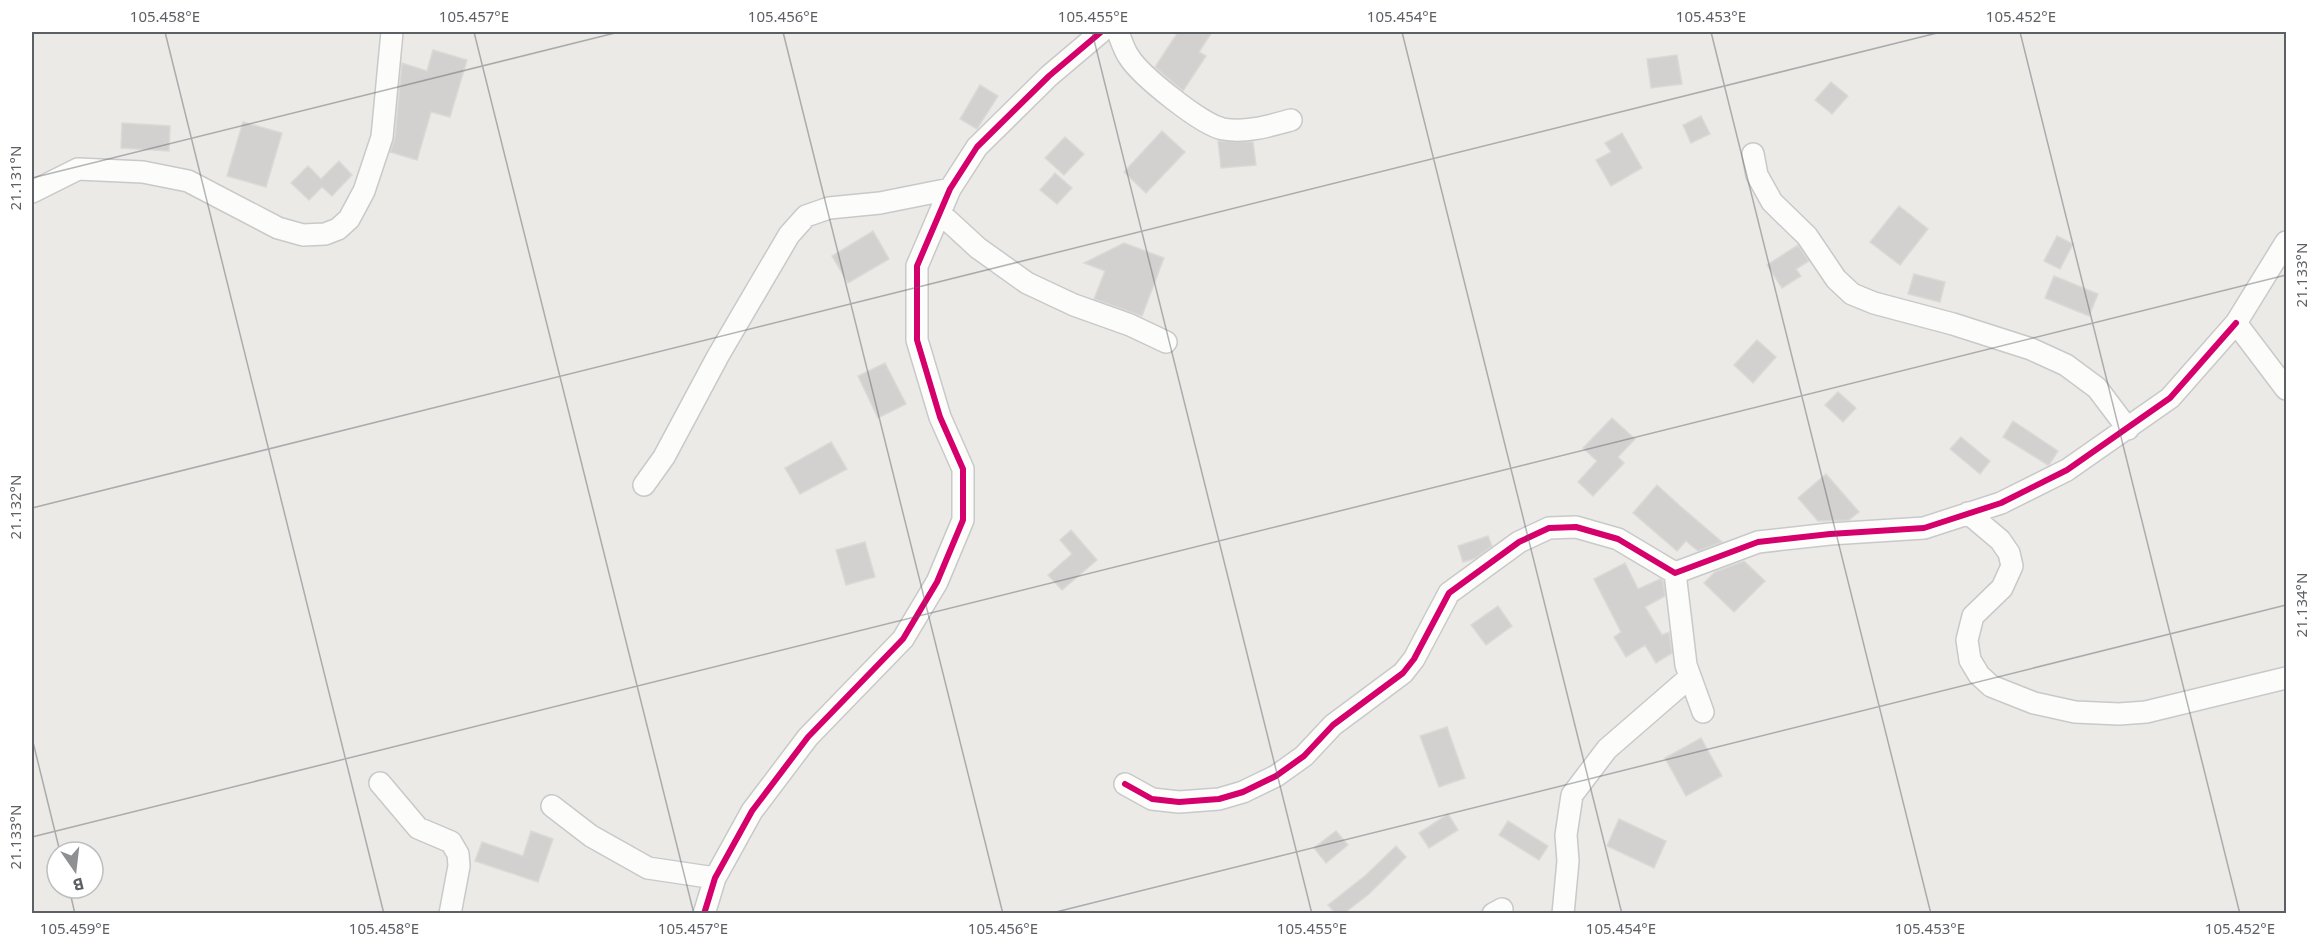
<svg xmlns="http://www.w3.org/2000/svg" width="2318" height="945" viewBox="0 0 2318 945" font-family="'Noto Sans',sans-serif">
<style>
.building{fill:#d3d1d0;stroke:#dbd9d6;stroke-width:1.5}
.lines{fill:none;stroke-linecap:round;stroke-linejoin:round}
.minor-casing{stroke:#c8c9c9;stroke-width:24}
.minor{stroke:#fcfcfb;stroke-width:21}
.cycleway-casing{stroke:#fff;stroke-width:10}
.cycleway{stroke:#d6006c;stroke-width:6}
.ticks{fill:none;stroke:#5c6064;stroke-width:1.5;stroke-opacity:0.45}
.neatline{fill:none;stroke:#5c6064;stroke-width:2}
.ticks-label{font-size:15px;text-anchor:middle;fill:#5c6064}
</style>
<rect width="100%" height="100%" fill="#eceae7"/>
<path class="building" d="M 1178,32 L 1212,32 L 1199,52 L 1206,56 L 1183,91 L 1155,67 Z
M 433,50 L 467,60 L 450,117 L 431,112 L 417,160 L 390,152 L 395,138 L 402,63 L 427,71 Z
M 1677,55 L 1682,84 L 1651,88 L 1647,59 Z
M 1831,82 L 1848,96 L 1832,114 L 1815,100 Z
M 980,85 L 998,96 L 977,129 L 960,119 Z
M 1701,116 L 1710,134 L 1691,143 L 1683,125 Z
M 243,122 L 282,133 L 266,187 L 227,176 Z
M 122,123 L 170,126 L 169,151 L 121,148 Z
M 1162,131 L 1185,152 L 1146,193 L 1124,172 Z
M 1622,133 L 1642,168 L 1611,186 L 1596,160 L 1611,152 L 1605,143 Z
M 1065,137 L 1084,154 L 1064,175 L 1045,158 Z
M 1218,141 L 1253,142 L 1256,165 L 1221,168 Z
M 339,161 L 352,175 L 332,196 L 322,187 L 309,200 L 291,183 L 308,166 L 321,179 Z
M 1055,173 L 1072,188 L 1057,204 L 1040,190 Z
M 1899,206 L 1928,229 L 1900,265 L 1870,242 Z
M 873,231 L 889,259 L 848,283 L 832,256 Z
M 2057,236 L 2073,244 L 2060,269 L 2044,261 Z
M 1124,243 L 1164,258 L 1142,316 L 1094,299 L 1105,271 L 1084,263 Z
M 1798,245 L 1809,261 L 1796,269 L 1801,276 L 1782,288 L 1767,265 Z
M 1914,274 L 1945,282 L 1940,302 L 1908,294 Z
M 2054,276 L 2098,294 L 2089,316 L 2045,298 Z
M 1757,340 L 1776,357 L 1753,383 L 1734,365 Z
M 885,363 L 906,404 L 878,418 L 858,376 Z
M 1838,392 L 1856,408 L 1843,422 L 1825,405 Z
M 1612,418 L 1635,439 L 1618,457 L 1624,463 L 1593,496 L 1578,482 L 1597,461 L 1583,448 Z
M 2013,421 L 2058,451 L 2049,465 L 2048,465 L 2003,437 Z
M 1961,437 L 1990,461 L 1980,474 L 1950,449 Z
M 831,442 L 847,469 L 800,494 L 785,468 Z
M 1826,474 L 1859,512 L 1849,520 L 1818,521 L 1798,498 Z
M 1657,485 L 1680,506 L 1722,542 L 1698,551 L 1686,541 L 1677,551 L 1633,513 Z
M 1071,530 L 1097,560 L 1062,590 L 1048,575 L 1072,554 L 1060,540 Z
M 1488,536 L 1492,546 L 1476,558 L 1463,562 L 1458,546 Z
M 865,542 L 875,577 L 846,585 L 836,550 Z
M 1744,561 L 1765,581 L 1734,612 L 1704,583 L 1715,572 Z
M 1625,563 L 1638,589 L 1660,579 L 1663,581 L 1665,596 L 1645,607 L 1662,635 L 1669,632 L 1672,653 L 1656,663 L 1645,645 L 1626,657 L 1614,637 L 1621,632 L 1594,579 Z
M 1498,606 L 1512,626 L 1486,645 L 1471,625 Z
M 1447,727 L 1465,778 L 1439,787 L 1420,736 Z
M 1701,738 L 1722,776 L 1686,796 L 1665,758 Z
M 1448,814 L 1458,830 L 1429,848 L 1419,833 Z
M 1619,819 L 1666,841 L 1654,868 L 1607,846 Z
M 1508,821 L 1548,846 L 1539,860 L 1499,835 Z
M 531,831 L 553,839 L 538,882 L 475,861 L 482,842 L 523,856 Z
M 1336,831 L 1348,845 L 1326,863 L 1314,848 Z
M 1396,846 L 1406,857 L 1369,894 L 1343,914 L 1336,914 L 1328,905 L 1366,875 Z"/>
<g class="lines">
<g class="minor-casing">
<path id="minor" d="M 1118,32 C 1121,40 1124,50 1129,57 C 1141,76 1202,125 1223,129 C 1247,133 1269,126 1291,120
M 1753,154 L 1757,175 L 1772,202 L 1807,236 L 1836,279 L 1852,294 L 1874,303 L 1953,324 L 2031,349 L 2066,365 L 2097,388 L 2128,429
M 32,192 L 78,169 L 143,172 L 188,181 L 278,228 L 303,235 L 325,234 L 338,229 L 349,219 L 364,191 L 382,137 L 392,32
M 941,214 L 978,248 L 1027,283 L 1074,305 L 1130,325 L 1166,342
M 2286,242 L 2236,323 L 2286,389
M 644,485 L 664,457 L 718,356 L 789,235 L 806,216 L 829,208 L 880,203 L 950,189
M 1968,513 L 2000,540 L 2009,553 L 2012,566 L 2002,588 L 1973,616 L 1967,640 L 1970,660 L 1979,675 L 1991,686 L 2034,703 L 2075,712 L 2119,714 L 2146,712 L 2286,678
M 1675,573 L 1686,665 L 1703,712
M 380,783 L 418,828 L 451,842 L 458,854 L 459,866 L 450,914
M 1125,784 L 1152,799 L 1179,802 L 1219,799 L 1243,792 L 1276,776 L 1304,756 L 1333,725 L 1403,673 L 1414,659 L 1449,593 L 1519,542 L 1549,528 L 1576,527 L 1618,539 L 1675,573 L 1758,542 L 1830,534 L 1924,528 L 2001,503 L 2067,470 L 2170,398 L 2236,323
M 552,806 L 591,836 L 648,868 L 715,878
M 704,914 L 715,878 L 752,811 L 808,737 L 903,639 L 937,582 L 963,520 L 963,469 L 940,417 L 917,340 L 917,266 L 950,189 L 977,147 L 1049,76 L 1101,32
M 1493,914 L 1502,909
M 1563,914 L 1568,861 L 1566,835 L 1572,795 L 1607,749 L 1690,677"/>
</g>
<use href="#minor" class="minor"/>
<g class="cycleway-casing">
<path id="cycleway" d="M 1125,784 L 1152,799 L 1179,802 L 1219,799 L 1243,792 L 1276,776 L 1304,756 L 1333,725 L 1403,673 L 1414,659 L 1449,593 L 1519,542 L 1549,528 L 1576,527 L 1618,539 L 1675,573 L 1758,542 L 1830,534 L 1924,528 L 2001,503 L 2067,470 L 2170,398 L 2236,323
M 704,914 L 715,878 L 752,811 L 808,737 L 903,639 L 937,582 L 963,520 L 963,469 L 940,417 L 917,340 L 917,266 L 950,189 L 977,147 L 1049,76 L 1101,32"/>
</g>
<use href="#cycleway" class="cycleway"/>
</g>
<path class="ticks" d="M 165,32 L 384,914M 474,32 L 694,914M 783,32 L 1003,914M 1092,32 L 1312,914M 1402,32 L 1622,914M 1711,32 L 1931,914M 2020,32 L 2240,914M 32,178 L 619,32M 32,508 L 1941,32M 32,738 L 60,852M 32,837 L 2286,275M 69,888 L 75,914M 1048,914 L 2286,605"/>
<rect width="2318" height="945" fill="none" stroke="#ffffff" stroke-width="66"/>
<g transform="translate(75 870) rotate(166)"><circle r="28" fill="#ffffff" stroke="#bebfc1" stroke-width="1.5"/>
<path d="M0-4.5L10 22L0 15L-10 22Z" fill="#8e9092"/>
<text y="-9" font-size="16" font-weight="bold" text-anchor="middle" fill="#5c6064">B</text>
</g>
<rect x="33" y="33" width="2252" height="879" class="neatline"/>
<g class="ticks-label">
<text x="165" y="22">105.458°E</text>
<text x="474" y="22">105.457°E</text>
<text x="783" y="22">105.456°E</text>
<text x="1093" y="22">105.455°E</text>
<text x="1402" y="22">105.454°E</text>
<text x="1711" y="22">105.453°E</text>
<text x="2021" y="22">105.452°E</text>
<text transform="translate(16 178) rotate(-90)" y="5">21.131°N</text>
<text transform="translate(2302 275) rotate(-90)" y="5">21.133°N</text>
<text transform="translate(16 507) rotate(-90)" y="5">21.132°N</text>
<text transform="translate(2302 605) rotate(-90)" y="5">21.134°N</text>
<text transform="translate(16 837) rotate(-90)" y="5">21.133°N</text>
<text x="75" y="934">105.459°E</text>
<text x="384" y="934">105.458°E</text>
<text x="693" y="934">105.457°E</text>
<text x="1003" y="934">105.456°E</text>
<text x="1312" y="934">105.455°E</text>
<text x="1621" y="934">105.454°E</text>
<text x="1930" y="934">105.453°E</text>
<text x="2240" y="934">105.452°E</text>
</g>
</svg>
